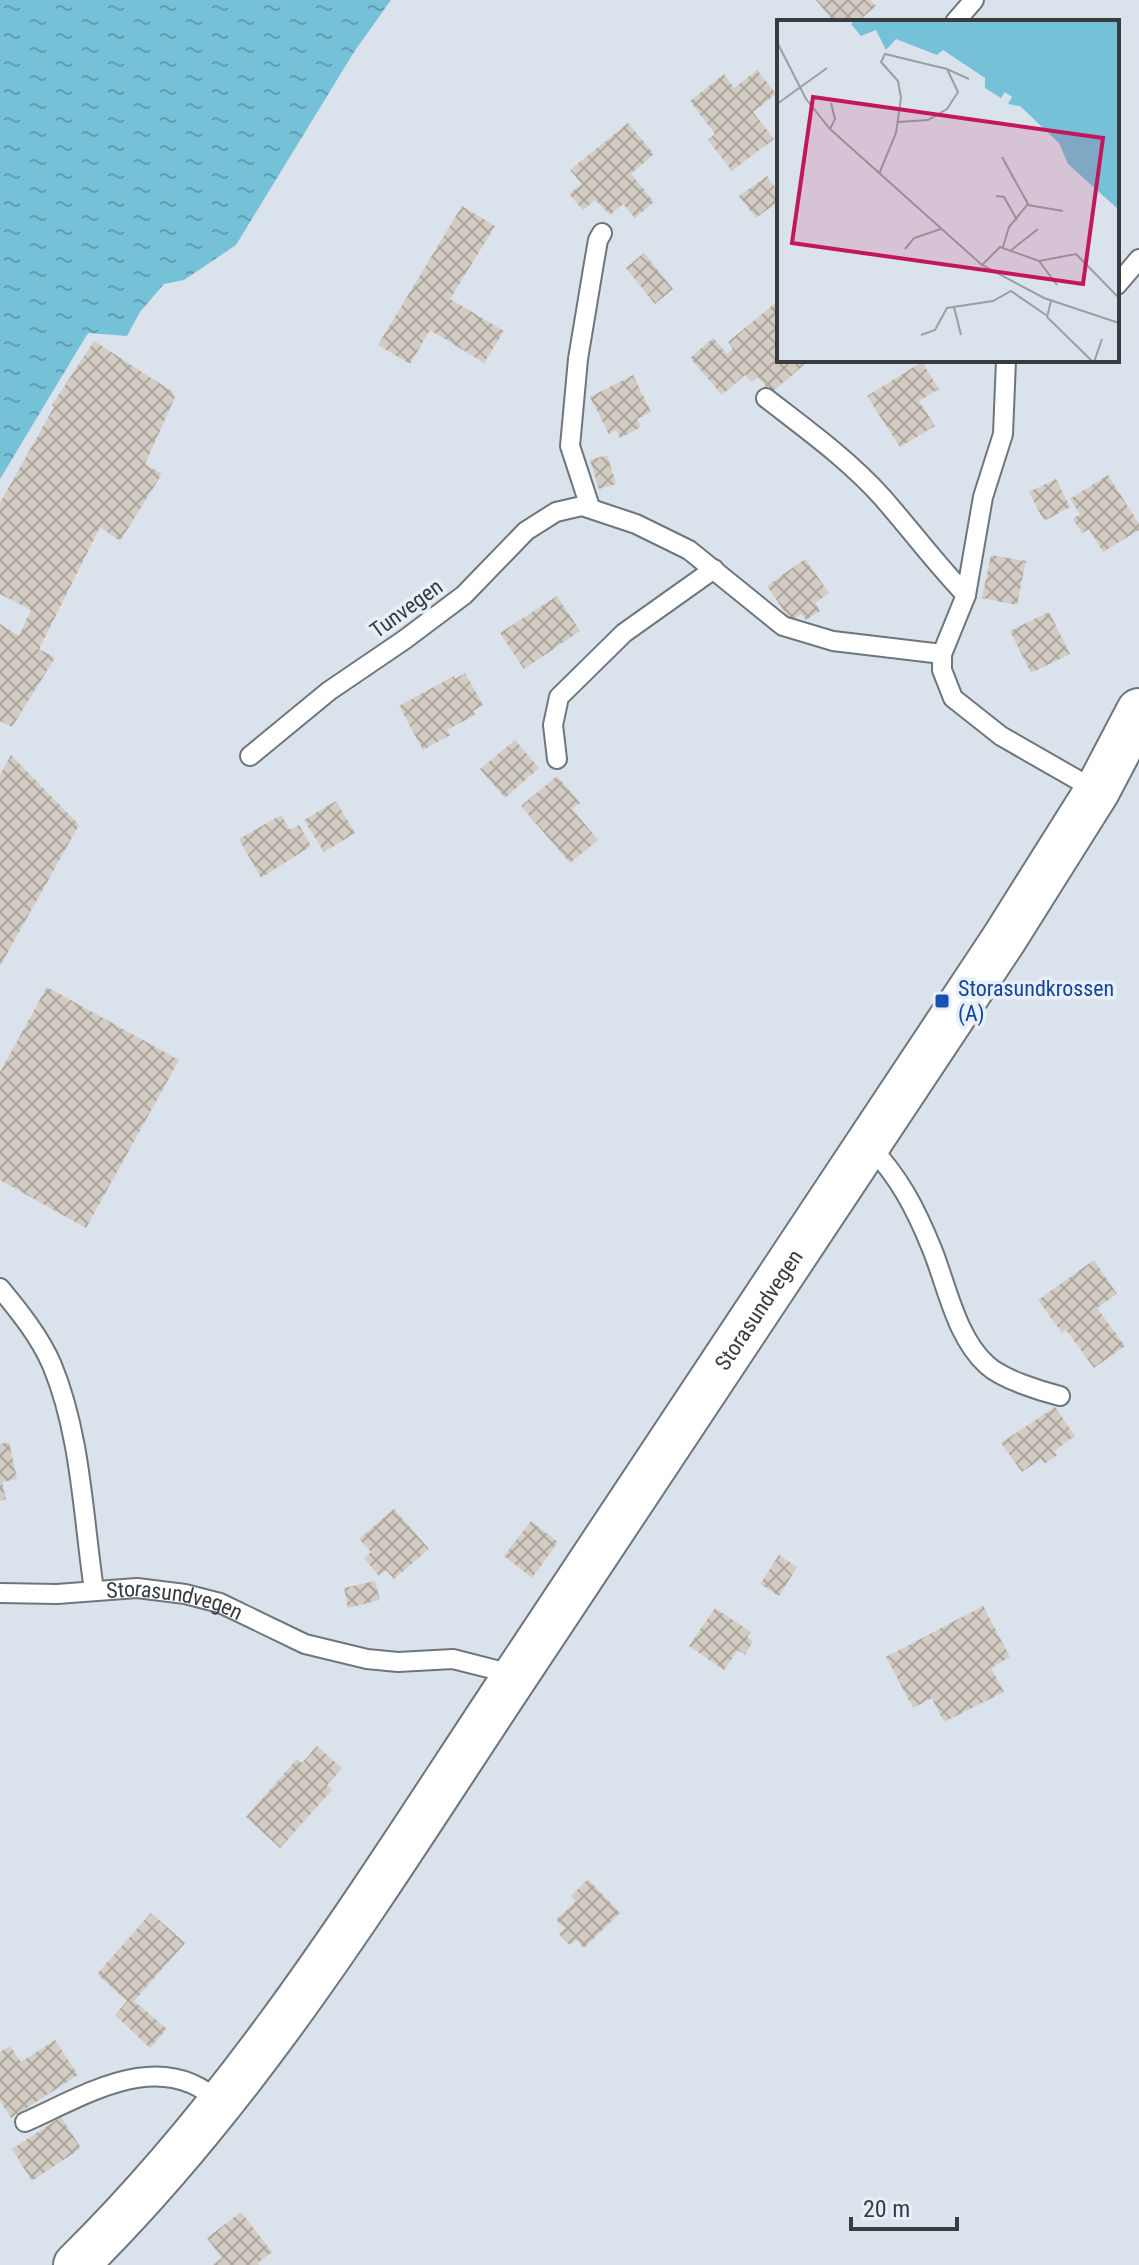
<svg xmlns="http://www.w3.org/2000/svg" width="1139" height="2265" viewBox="0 0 1139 2265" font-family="'Roboto Condensed',sans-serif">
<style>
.water{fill:url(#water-ripples)}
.building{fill:url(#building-cross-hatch)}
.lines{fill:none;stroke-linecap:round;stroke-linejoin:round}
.service-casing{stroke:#6e767d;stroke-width:22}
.secondary-casing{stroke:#6e767d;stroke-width:48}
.service{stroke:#fff;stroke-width:18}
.secondary{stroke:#fff;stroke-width:44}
.transit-dot{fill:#1a4fb4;stroke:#e7f0f9;stroke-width:3}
.labels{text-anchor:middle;stroke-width:7;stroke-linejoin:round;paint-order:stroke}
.street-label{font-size:22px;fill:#383b3f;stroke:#e7f0f9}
.transit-label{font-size:22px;fill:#164399;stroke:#e7f0f9;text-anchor:start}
.inset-road{fill:none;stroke:#999fa6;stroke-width:2}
.view{fill:#c2185b;fill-opacity:0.15;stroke:#c2185b;stroke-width:4}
.inset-edge{fill:none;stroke:#383b3f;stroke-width:4}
</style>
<defs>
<pattern id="water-ripples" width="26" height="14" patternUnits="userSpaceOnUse" patternTransform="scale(2)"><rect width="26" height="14" fill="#75c1d8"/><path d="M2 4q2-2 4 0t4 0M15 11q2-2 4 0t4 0" fill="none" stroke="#619eb1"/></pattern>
<pattern id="building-cross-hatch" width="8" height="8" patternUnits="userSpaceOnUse" patternTransform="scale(2)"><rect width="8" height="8" fill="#d4ccc3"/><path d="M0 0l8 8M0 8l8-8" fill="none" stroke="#ada7a0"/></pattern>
</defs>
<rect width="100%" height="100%" fill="#dae2eb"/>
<path class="water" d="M 0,0 L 391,0 L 354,52 L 236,245 L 184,280 L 164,284 L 140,312 L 127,336 L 88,333 L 0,479 Z"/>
<path class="building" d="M 816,0 L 870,0 L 876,6 L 857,22 L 834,22 Z
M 757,70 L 776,94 L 753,112 L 774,139 L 732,171 L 708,140 L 715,134 L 690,101 L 724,74 L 734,88 Z
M 628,123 L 654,154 L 631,174 L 654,202 L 635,218 L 623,204 L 610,215 L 595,200 L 583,210 L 569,194 L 582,184 L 570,170 Z
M 767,176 L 779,193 L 779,201 L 756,218 L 739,196 Z
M 462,206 L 495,226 L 450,299 L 504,331 L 484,363 L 430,330 L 410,364 L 378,345 Z
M 644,253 L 673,289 L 655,304 L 626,268 Z
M 779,300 L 779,360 L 803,360 L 806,363 L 771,393 L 758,377 L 752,382 L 745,375 L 722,395 L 690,358 L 713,338 L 727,354 L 733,349 L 728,342 Z
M 94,341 L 173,392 L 175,397 L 145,464 L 162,474 L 120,541 L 100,527 L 39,649 L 55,658 L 12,727 L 0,721 L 0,624 L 19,636 L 31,610 L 0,594 L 0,503 L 54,407 L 52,405 Z
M 922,362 L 939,389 L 919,401 L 935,426 L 900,447 L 867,396 Z
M 633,375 L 651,412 L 637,419 L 641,427 L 620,438 L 616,430 L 609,434 L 590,397 Z
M 607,455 L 616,484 L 599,489 L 590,460 Z
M 1108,475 L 1139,524 L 1139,530 L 1103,552 L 1089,529 L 1082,533 L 1073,519 L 1080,514 L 1070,499 Z
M 1056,479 L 1070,507 L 1044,521 L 1029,492 Z
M 991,555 L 1026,561 L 1017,605 L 982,598 Z
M 805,559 L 829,593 L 815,603 L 820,611 L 806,620 L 801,614 L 791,621 L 767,586 Z
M 557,596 L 580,631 L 524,669 L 500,633 Z
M 1049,612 L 1070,654 L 1031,673 L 1010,631 Z
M 465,673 L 483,705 L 473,711 L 475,715 L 447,730 L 450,735 L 423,750 L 399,706 L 454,676 L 455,679 Z
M 515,740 L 539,768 L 505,798 L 480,769 Z
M 11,755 L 79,825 L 0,966 L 0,775 Z
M 557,776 L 580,803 L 572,809 L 598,840 L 570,863 L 521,806 Z
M 336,801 L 355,833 L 324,852 L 304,820 Z
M 281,815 L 290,830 L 299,825 L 311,846 L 261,878 L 239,839 Z
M 47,987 L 179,1060 L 86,1228 L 0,1180 L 0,1072 Z
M 1094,1260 L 1117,1294 L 1097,1308 L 1125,1346 L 1094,1368 L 1066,1330 L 1062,1333 L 1038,1300 Z
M 1055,1407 L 1075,1436 L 1054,1451 L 1057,1455 L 1044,1464 L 1041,1459 L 1022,1472 L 1001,1443 Z
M 9,1442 L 17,1479 L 2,1482 L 6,1499 L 0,1501 L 0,1444 Z
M 394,1509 L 429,1549 L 394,1579 L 386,1570 L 379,1576 L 364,1558 L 371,1552 L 359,1539 Z
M 531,1521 L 558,1542 L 532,1578 L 504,1556 Z
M 779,1555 L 797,1567 L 779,1596 L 760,1584 Z
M 375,1581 L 380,1600 L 348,1608 L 344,1588 Z
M 983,1606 L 1010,1657 L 991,1668 L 1004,1692 L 944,1722 L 932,1698 L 913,1708 L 886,1657 Z
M 715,1608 L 751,1632 L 747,1637 L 753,1641 L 745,1655 L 738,1650 L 724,1670 L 689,1646 Z
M 317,1746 L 342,1768 L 327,1785 L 332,1790 L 280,1848 L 246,1817 L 297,1759 L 302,1763 Z
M 588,1879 L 620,1913 L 584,1948 L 576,1940 L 570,1945 L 559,1934 L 565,1928 L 556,1920 L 576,1901 L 571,1896 Z
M 151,1913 L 185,1943 L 134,2001 L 167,2029 L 150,2048 L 115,2015 L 127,2001 L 97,1974 Z
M 55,2040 L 78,2075 L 11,2118 L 0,2101 L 0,2052 L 10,2046 L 21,2062 Z
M 61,2117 L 81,2148 L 32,2181 L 12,2149 Z
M 241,2212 L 272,2252 L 258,2263 L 259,2265 L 213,2265 L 222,2258 L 207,2238 Z"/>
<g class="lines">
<g class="service-casing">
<g id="service">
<path d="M 955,22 L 974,0"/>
<path d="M 1117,285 L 1139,259"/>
<path d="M 1006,360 L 1003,434 L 983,497 L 966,595 L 942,654 L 942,670 L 953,698 L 1001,736 L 1097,791"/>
<path d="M 766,398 C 806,429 849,460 882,497 C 911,530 936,564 966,595"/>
<path d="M 590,507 L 570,446 L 578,359 L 593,269 L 598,240 L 602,233"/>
<path d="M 250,756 L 329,691 L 404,640 L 464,595 L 526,531 L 556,512 L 582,506 L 636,524 L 689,550 L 783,626 L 833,641 L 942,654"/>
<path d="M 557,759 L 553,725 L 559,697 L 624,633 L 714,569"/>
<path d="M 868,1144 C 899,1177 915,1207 932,1249 C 947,1286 956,1337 987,1365 C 1002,1379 1040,1391 1060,1396"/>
<path d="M 0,1288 C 19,1311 40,1337 52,1365 C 81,1435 83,1516 94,1590"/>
<path id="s1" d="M 0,1593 L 57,1594 L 137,1588 L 185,1594 L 220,1603 L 305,1644 L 367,1659 L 398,1662 L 453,1659 L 516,1675"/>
<path d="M 25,2122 C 86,2095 162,2045 221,2104"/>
</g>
</g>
<g class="secondary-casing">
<g id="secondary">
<path id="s2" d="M 76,2265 C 245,2099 370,1896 500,1699 C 668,1446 836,1193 1004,939 L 1097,791 L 1139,711"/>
</g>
</g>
<use href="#service" class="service"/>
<use href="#secondary" class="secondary"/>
</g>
<rect class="transit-dot" x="934" y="993" width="16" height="16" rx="4"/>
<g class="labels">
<g class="street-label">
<text transform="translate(406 608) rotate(-36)" y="8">Tunvegen</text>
<text dy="8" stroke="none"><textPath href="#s2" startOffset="1176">Storasundvegen</textPath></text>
<text dy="8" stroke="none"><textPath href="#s1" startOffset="176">Storasundvegen</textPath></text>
</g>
<g class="transit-label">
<text x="958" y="996">Storasundkrossen<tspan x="958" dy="25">(A)</tspan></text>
</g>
</g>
<g transform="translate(777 20)">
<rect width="342" height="342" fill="#dae2eb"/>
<path d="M 78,0 L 342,0 L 342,190 L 291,144 L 282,123 L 243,86 L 231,84 L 235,77 L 228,72 L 224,78 L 208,68 L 208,58 L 166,30 L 160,35 L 119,19 L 109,30 L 99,10 L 84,16 L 74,4 Z" fill="#75c1d8"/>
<path class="inset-road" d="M 0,22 L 29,79 L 53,109 L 205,245 L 267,278 L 342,303M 0,84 L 50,48M 121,102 L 151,100 L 170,89 L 181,72 L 170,49 L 192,59M 53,109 L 58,99 L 54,83M 225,137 L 251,184 L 232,207 L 226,227M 102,154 L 119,113 L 124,78 L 121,61 L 104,42 L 108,34 L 170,49M 219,176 L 227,177 L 240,200M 251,185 L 286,191M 128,229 L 137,218 L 164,209M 233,231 L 261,209M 262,241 L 280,265M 205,245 L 223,227 L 262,241 L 299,234 L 342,278M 274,281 L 270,297 L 316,342M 177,287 L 184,315M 144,315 L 158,310 L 170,288 L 216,281 L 234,271 L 269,295M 317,342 L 325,319"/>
<path class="view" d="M 36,77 L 326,118 L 306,264 L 15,223 Z"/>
<rect width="342" height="342" class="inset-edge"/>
</g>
<path d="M851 2217v12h106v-12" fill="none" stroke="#383b3f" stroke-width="4"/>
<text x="863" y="2217" font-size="24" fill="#383b3f" stroke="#e7f0f9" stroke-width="6" paint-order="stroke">20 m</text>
</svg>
